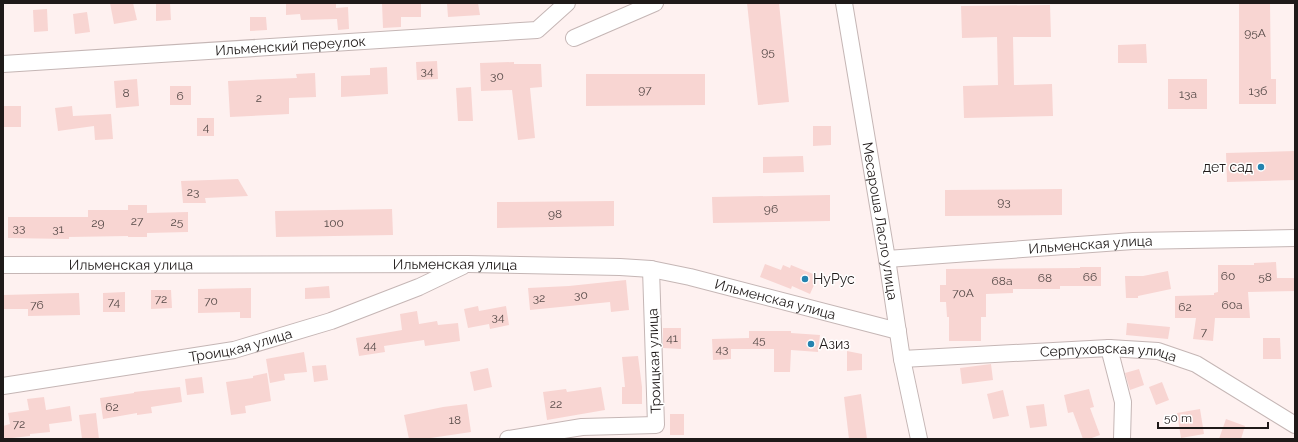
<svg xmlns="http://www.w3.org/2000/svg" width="1298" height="442" font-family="Raleway,sans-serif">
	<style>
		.building { fill: #f8d5d2 }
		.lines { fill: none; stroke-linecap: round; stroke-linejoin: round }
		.minor-casing { stroke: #c5b6b5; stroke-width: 18 }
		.minor { stroke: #fff; stroke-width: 16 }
		.poi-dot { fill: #2383af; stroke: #fff; stroke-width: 1.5 }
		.labels { text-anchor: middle; stroke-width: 3; stroke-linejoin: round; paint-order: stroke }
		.number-label { font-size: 12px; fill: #554947 }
		.street-label { font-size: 14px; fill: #1f1a19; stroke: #fff }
		.poi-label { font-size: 14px; fill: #1f1a19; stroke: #fff; text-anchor: start }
	</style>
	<rect width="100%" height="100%" fill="#fef1f0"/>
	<g class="building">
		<path d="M110 3H133L137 20 114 24Z"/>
		<path d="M156 3H170L171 20 156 21Z"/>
		<path d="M286 3H336V8L348 7 349 29 338 30 337 19 301 20 300 14 286 15Z"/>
		<path d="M382 3H421V17H401V27L383 28Z"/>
		<path d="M447 3H478L480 15 448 17Z"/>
		<path d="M747 3H779L789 102 758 105Z"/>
		<path d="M1239 3H1270L1271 79H1276V104H1239Z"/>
		<path d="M1050 5 1051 37H1013L1014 85 1052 84 1053 116 964 118 963 86 998 85 997 37 962 38 961 6Z"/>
		<path d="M47 9 48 31 34 32 33 10Z"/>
		<path d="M87 12 90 32 75 34 73 14Z"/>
		<path d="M250 17H266L267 30 250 31Z"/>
		<path d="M1146 44 1147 63H1118V45Z"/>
		<path d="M437 61 438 79 417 80 416 62Z"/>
		<path d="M514 62V64H541L542 87 530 88 535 138 518 140 512 90 481 91 480 63Z"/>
		<path d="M387 67 388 94 341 97V76L370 75V68Z"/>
		<path d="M315 73 316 97 289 98V114L230 117 228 81 297 78 296 74Z"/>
		<path d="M586 74H705V105L586 106Z"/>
		<path d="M137 79 139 106 116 108 114 81Z"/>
		<rect x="1168" y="79" width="39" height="30"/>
		<rect x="170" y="86" width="21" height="19"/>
		<path d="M471 87 473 121H458L456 88Z"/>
		<rect x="3" y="106" width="18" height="21"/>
		<path d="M72 106 73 116 111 114 113 139 95 140 94 126 58 131 55 108Z"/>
		<rect x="197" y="118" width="17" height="18"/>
		<path d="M813 126H831V145L813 146Z"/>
		<path d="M1295 151V180L1227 182 1226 153Z"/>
		<path d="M803 156 804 172 763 173V157Z"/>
		<path d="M238 179 248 196 205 198 206 203H183L181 181Z"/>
		<path d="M1062 189V215L945 216V190Z"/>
		<path d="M830 195V221L713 223 712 197Z"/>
		<path d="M614 201V226L497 228V202Z"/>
		<path d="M128 205H147V213L188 212V232L147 233V237H128V236L69 237V239L8 238V217H88V210H128Z"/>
		<path d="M392 209 393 235 276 237 275 211Z"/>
		<path d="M1276 262 1277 278H1295V291L1248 292 1250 318H1215L1213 341 1193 339 1196 318H1175V296L1214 295V293L1218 292V265H1254V263Z"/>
		<path d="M765 264 781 270 783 265 790 268 791 265 818 276 810 294 792 286 791 289 760 277Z"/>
		<path d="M1080 267H1101V286H1060V289H1013V293L986 294V317H981V341H949V317H947L946 302H940V285H946V269L1080 268Z"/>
		<path d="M1168 271 1171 289 1138 296V298H1126L1125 276H1143Z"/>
		<path d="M626 280 629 310 611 312 610 302 530 310 528 288 569 286Z"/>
		<path d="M329 286 330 298 305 299V288Z"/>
		<path d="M251 288V318H240V312L198 313V289Z"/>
		<path d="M151 290H171L172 308 151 309Z"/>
		<path d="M125 292V312H103V293Z"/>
		<path d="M79 293 80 315 28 316V309H3V295Z"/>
		<path d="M478 306 479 311 506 306 509 325 490 329 489 324 468 328 464 309Z"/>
		<path d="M417 311 419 324 437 321 438 325 458 323 460 341 425 346 424 340 384 346 385 352 359 356 356 338 402 330 400 314Z"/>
		<path d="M1127 323 1170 327 1168 339 1126 335Z"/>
		<path d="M663 328H681V349L663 348Z"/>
		<path d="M749 331H791V333L820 335 818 352 791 350 790 372H774V349H731V359L713 360 712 339 749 338Z"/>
		<path d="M1263 338H1280L1281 359H1263Z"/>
		<path d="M847 351 862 354V370L847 371Z"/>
		<path d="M304 352 307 372 284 374 285 380 270 383 266 359Z"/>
		<path d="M638 356 642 387V404H622V387H625L622 357Z"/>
		<path d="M991 364 993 380 962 384 960 368Z"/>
		<path d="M326 365 328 380 314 382 312 366Z"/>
		<path d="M488 368 492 387 474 391 470 372Z"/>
		<path d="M1139 369 1144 385 1130 390 1125 373Z"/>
		<path d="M267 373 271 401 245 406 246 413 231 415 226 382 253 378V376Z"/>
		<path d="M202 377 204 393 187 395 185 379Z"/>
		<path d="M1162 382 1169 400 1156 405 1149 387Z"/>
		<path d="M180 387 182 402 151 407 152 413 137 415V413L103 419 100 398 134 393V392Z"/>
		<path d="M601 387 605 410 547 420 543 392 566 389 567 392Z"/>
		<path d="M1089 389 1094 407 1090 408 1100 435 1089 439H1083L1073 412 1068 413 1064 395Z"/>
		<path d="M1003 390 1009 416 993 419 987 394Z"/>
		<path d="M861 394 867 439H849L844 397Z"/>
		<path d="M44 397 46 410 70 406 72 421 49 424 50 432 30 434V436L3 439V426L10 424 8 413 29 410 27 399Z"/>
		<path d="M467 404 471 432 424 439H409L404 415 443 407Z"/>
		<path d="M1044 404 1047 426 1030 428 1026 406Z"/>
		<path d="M1200 409 1204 434 1181 438 1177 413Z"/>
		<path d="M96 413 99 439H82L79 415Z"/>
		<rect x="670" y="414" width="14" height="21"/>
		<path d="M1226 419 1245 426 1241 439H1219Z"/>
	</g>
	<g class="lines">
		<defs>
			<g id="minor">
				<path id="s1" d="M844 3 887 259 902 359 919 439"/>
				<path d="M574 38 655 3"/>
				<path id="s2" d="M3 64 537 30 567 3"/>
				<path id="s3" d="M887 259 1133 241 1295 238"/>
				<path id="s4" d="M3 265 467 264 620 267 651 269 690 277 898 331"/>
				<path d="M1109 348 1123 402 1122 439"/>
				<path id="s5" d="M902 359 1109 348 1158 351 1196 364 1295 425"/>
				<path id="s6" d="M3 386 234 350 331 321 419 287 463 266"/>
				<path d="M508 439 582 427 656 425 651 269"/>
			</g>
		</defs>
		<use href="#minor" class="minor-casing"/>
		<use href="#minor" class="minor"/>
	</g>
	<g class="poi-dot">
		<circle cx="1261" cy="167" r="4"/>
		<circle cx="805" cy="279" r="4"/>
		<circle cx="811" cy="344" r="4"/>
	</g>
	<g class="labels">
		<g class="number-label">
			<text x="1255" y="37">95А</text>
			<text x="768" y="56">95</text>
			<text x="427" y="75">34</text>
			<text x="497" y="80">30</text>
			<text x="645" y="94">97</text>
			<text x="1258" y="95">13б</text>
			<text x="126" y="97">8</text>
			<text x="1188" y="98">13а</text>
			<text x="180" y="100">6</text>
			<text x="259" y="102">2</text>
			<text x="206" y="131">4</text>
			<text x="193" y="196">23</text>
			<text x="1004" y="206">93</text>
			<text x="771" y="213">96</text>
			<text x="555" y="218">98</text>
			<text x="137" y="225">27</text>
			<text x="177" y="226">25</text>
			<text x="98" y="227">29</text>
			<text x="334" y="227">100</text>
			<text x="19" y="232">33</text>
			<text x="58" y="233">31</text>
			<text x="1228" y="280">60</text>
			<text x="1090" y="281">66</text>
			<text x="1265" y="281">58</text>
			<text x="1045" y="282">68</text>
			<text x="1002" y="285">68а</text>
			<text x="963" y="297">70А</text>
			<text x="581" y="299">30</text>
			<text x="539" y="302">32</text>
			<text x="161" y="303">72</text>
			<text x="211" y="305">70</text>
			<text x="114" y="306">74</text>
			<text x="37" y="309">76</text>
			<text x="1232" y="309">60а</text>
			<text x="1185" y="311">62</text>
			<text x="498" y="321">34</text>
			<text x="1204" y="336">7</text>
			<text x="672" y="342">41</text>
			<text x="759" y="344">45</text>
			<text x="370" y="349">44</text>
			<text x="722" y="353">43</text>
			<text x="556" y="408">22</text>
			<text x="112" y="411">62</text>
			<text x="455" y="424">18</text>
			<text x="19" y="428">72</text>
		</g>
		<g class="street-label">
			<text dy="5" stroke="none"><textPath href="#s2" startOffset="288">Ильменский переулок</textPath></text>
			<text dy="5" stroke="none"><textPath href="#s1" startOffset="221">Месароша Ласло улица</textPath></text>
			<text dy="5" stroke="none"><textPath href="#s3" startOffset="204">Ильменская улица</textPath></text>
			<text dy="5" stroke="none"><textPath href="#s4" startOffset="128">Ильменская улица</textPath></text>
			<text dy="5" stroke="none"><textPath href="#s4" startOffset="452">Ильменская улица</textPath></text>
			<text dy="5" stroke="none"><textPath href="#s4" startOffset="776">Ильменская улица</textPath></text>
			<text dy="5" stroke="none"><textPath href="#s6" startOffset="241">Троицкая улица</textPath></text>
			<text dy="5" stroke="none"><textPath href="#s5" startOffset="207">Серпуховская улица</textPath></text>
			<text transform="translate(654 361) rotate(-92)" y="5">Троицкая улица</text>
		</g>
		<g class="poi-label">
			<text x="1253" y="172" text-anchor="end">дет сад</text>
			<text x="813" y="284">НуРус</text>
			<text x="819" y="349">Азиз</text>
		</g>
	</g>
	<rect width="1298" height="442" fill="none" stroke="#1f1a19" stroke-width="8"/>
	<path d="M1158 422v6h110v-6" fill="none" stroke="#1f1a19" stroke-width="2"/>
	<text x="1164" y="422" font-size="12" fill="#1f1a19" stroke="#ffffff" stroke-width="3" paint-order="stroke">50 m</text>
</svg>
